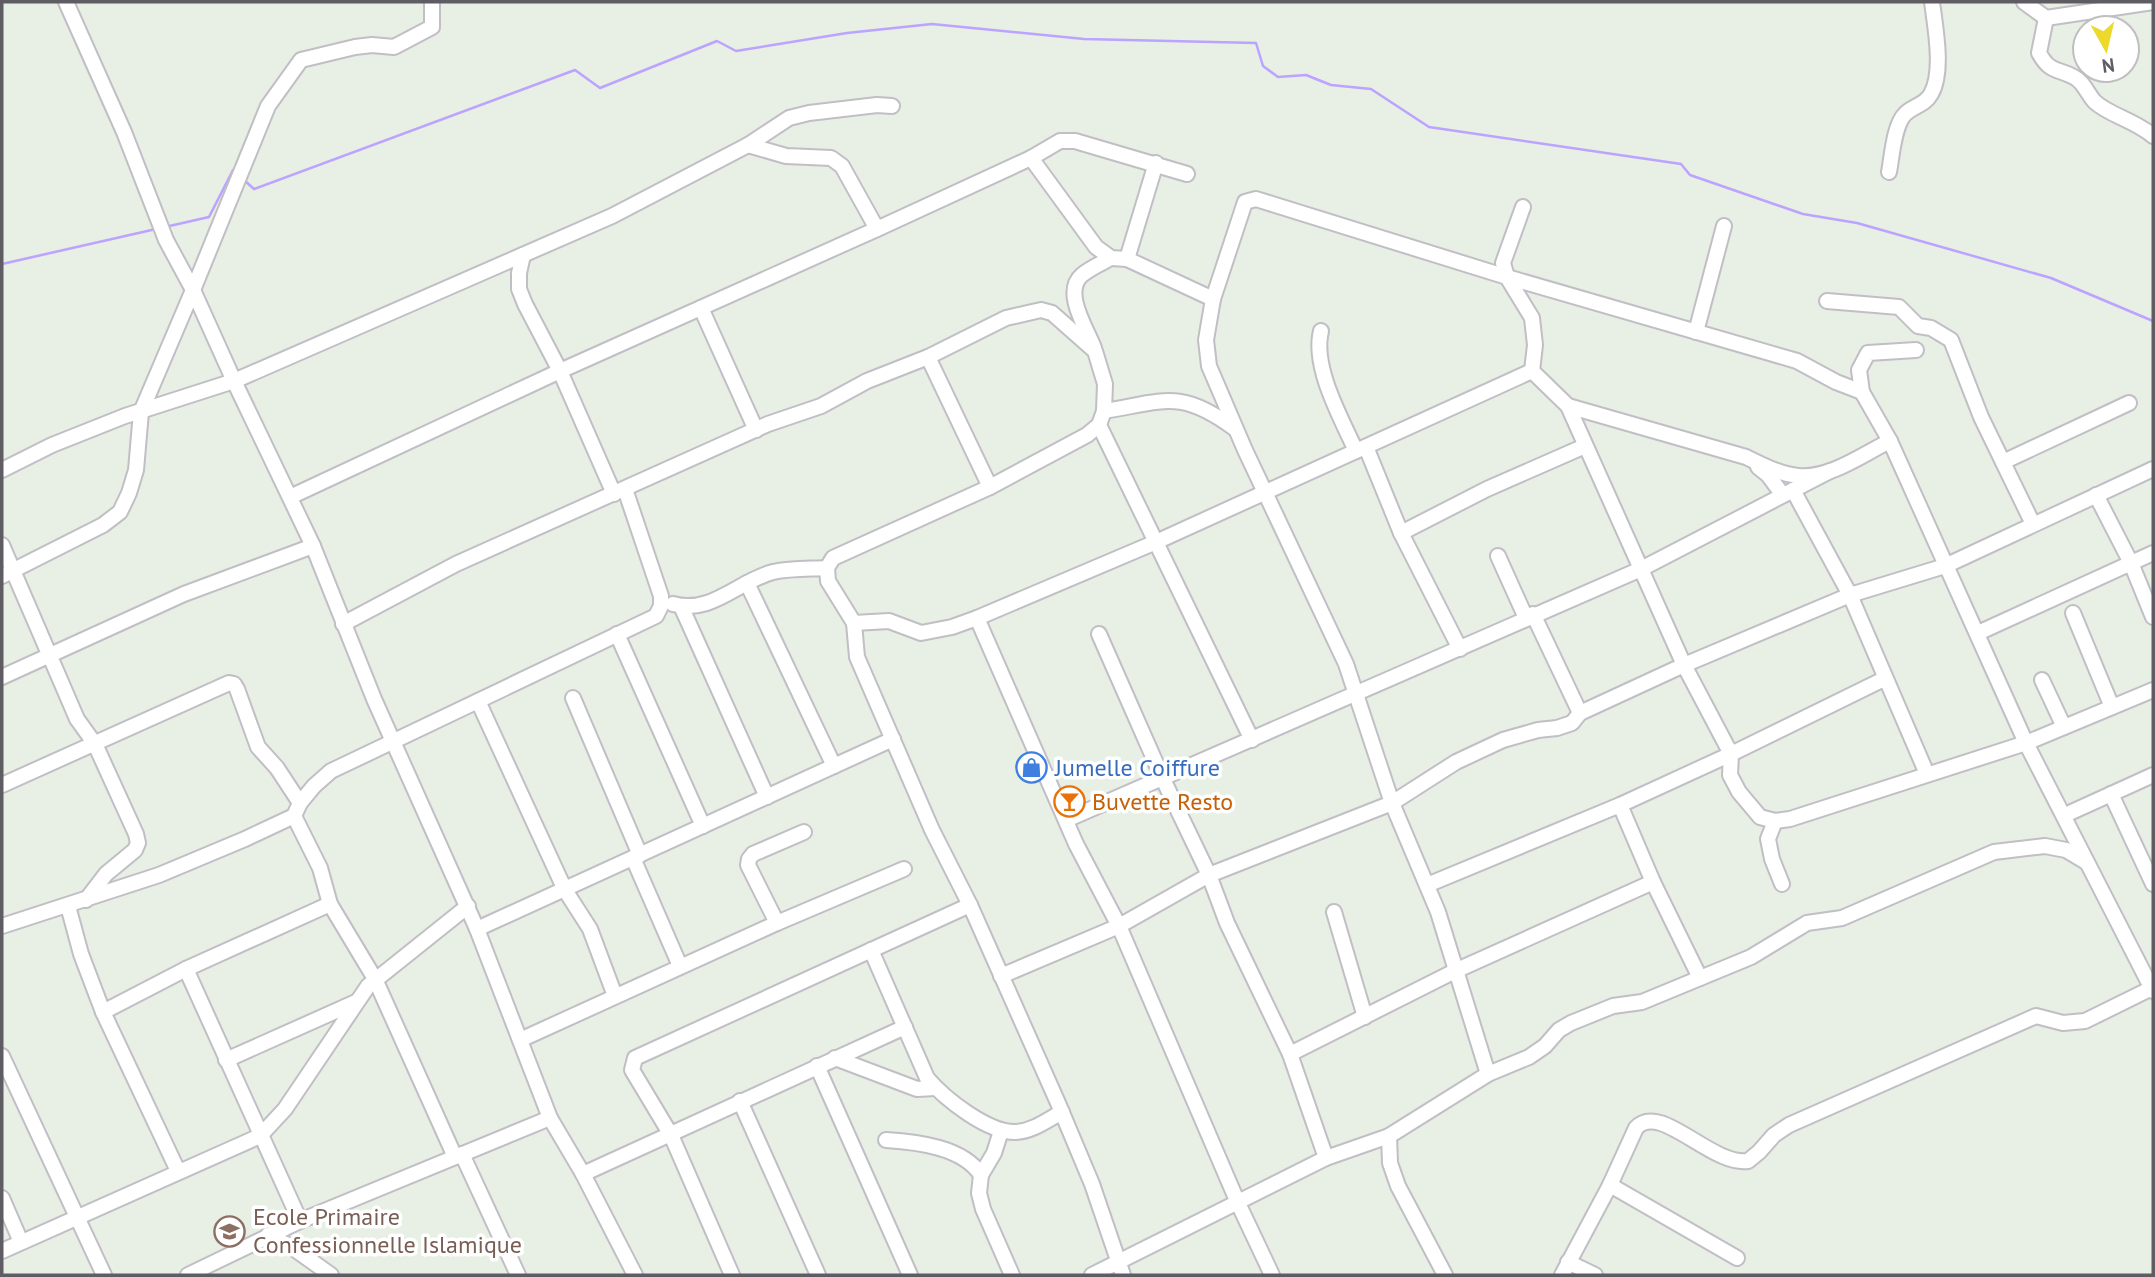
<svg xmlns="http://www.w3.org/2000/svg" width="2155" height="1277" font-family="'PT Sans',sans-serif">
	<style>
		.lines { fill: none; stroke-linecap: round; stroke-linejoin: round }
		.stream { stroke: #bba3ff; stroke-width: 2.5 }
		.minor-casing { stroke: #c1bec5; stroke-width: 18 }
		.minor { stroke: #fff; stroke-width: 14 }
		.labels { text-anchor: middle; stroke-width: 7; stroke-linejoin: round; paint-order: stroke }
		.shop-label { font-size: 24px; fill: #366cbe; stroke: #fff; text-anchor: start }
		.food-label { font-size: 24px; fill: #c56008; stroke: #fff; text-anchor: start }
		.education-label { font-size: 24px; fill: #785e54; stroke: #fff; text-anchor: start }
	</style>
	<rect width="100%" height="100%" fill="#e8efe4"/>
	<g class="lines">
		<g class="stream">
			<path d="M244 180 254 189 575 70 600 88 717 41 736 51 847 33 932 24 1084 39 1256 43 1263 66 1278 77 1306 75 1331 85 1371 89 1429 127 1681 164 1690 175 1803 214 1857 223 2051 278 2153 321"/>
			<path d="M165 227 209 217 233 170 236 173"/>
			<path d="M2 264 156 229"/>
		</g>
		<defs>
			<g id="minor">
				<path d="M66 2 124 132 166 240 193 290 234 381 313 546 374 699 477 929 550 1118 583 1174 635 1275"/>
				<path d="M2024 2 2046 18 2039 53C2050 73 2057 68 2074 77 2084 82 2088 95 2095 102 2109 115 2136 121 2153 136"/>
				<path d="M2046 18 2153 2"/>
				<path d="M748 145 786 156 831 158 842 166 877 229"/>
				<path d="M1031 158 1096 247 1111 258 1127 259 1213 299"/>
				<path d="M1889 172C1892 156 1894 125 1905 114 1913 106 1925 105 1931 94 1944 72 1935 26 1932 2"/>
				<path d="M1523 207 1503 263 1507 277 1532 318 1535 345 1532 371"/>
				<path d="M523 255 519 273V289L525 304 560 371 614 494"/>
				<path d="M1127 259 1156 163"/>
				<path d="M1827 301 1899 307 1918 326 1931 328 1951 340 1981 417 2033 524"/>
				<path d="M701 308 756 430"/>
				<path d="M1321 331C1312 367 1341 418 1356 451"/>
				<path d="M1696 332 1724 226"/>
				<path d="M1094 348C1087 329 1062 292 1082 275 1090 268 1102 263 1111 258"/>
				<path d="M1916 350 1868 353 1859 370 1862 392 1890 441 2026 743 2153 991"/>
				<path d="M928 357 990 487"/>
				<path d="M1532 371 1568 406 1684 665 1731 754 1884 679"/>
				<path d="M1568 406 1746 457C1762 465 1780 474 1798 476 1830 479 1863 454 1890 441"/>
				<path d="M1104 411C1166 401 1180 389 1234 428"/>
				<path d="M1099 425 1252 740"/>
				<path d="M1366 447 1401 533 1460 649"/>
				<path d="M2003 462 2129 403"/>
				<path d="M1758 467 1768 475 1783 495"/>
				<path d="M2 470 52 445 125 416 234 381 612 216 748 145 789 118 809 113 877 105 892 106"/>
				<path d="M1793 490 1850 595 1927 774"/>
				<path d="M2096 495 2131 563 2153 617"/>
				<path d="M290 497 560 371 877 229 1031 158 1060 141H1075L1187 174"/>
				<path d="M1401 533 1487 489 1585 446"/>
				<path d="M2 545 77 719 95 744 136 834 138 843 135 850 106 874 86 900"/>
				<path d="M1498 556 1526 618"/>
				<path d="M2 576 103 525 120 512 129 493 136 470 141 412 193 290 268 106 301 60 355 47 372 45 394 47 432 27V2"/>
				<path d="M747 583 834 766"/>
				<path d="M673 604C711 615 738 581 773 572 791 568 810 569 827 568"/>
				<path d="M681 606 767 797"/>
				<path d="M2073 613 2112 707"/>
				<path d="M1533 614 1580 713"/>
				<path d="M977 618 1076 844 1119 926 1238 1203 1272 1275"/>
				<path d="M854 623 857 657 932 830 970 905 1058 1103 1092 1184 1123 1275"/>
				<path d="M343 624 456 564 768 424 821 406 867 381 928 357 1006 318 1041 310 1052 313 1095 351 1105 384 1104 411 1099 425 1087 435 990 487 833 558 827 568 828 581 854 623 889 621 921 633 952 627 977 618 1156 542 1532 371"/>
				<path d="M1978 633 2153 553"/>
				<path d="M617 634 703 826"/>
				<path d="M1099 634 1162 777 1209 875 1227 923 1290 1054 1326 1158"/>
				<path d="M2 677 184 594 313 546"/>
				<path d="M2042 680 2064 727"/>
				<path d="M573 698 640 855"/>
				<path d="M478 701 565 890 590 929 615 996"/>
				<path d="M2 785 229 683 234 684 237 689 258 747 277 768 300 803"/>
				<path d="M2111 794 2153 884"/>
				<path d="M1620 805 1653 882 1700 978"/>
				<path d="M2065 815 2153 775"/>
				<path d="M294 816 320 868 330 904 375 979 455 1157"/>
				<path d="M1066 820 1641 569 1830 471"/>
				<path d="M1775 821 1768 839 1772 859 1782 884"/>
				<path d="M633 858 680 966"/>
				<path d="M1427 885 1620 805 1731 754 1730 775 1739 792 1760 817 1775 821 1790 819 2026 743 2153 690"/>
				<path d="M68 906 81 954 103 1012 178 1171"/>
				<path d="M1334 912 1365 1017"/>
				<path d="M777 923 748 865 749 859 753 854 804 832"/>
				<path d="M2 926 159 875 245 839 294 816 300 803 314 786 331 771 656 616 661 606V596L625 489"/>
				<path d="M477 929 893 739"/>
				<path d="M871 950 927 1078C945 1099 988 1133 1016 1132 1033 1131 1047 1120 1062 1112"/>
				<path d="M186 969 300 1221"/>
				<path d="M1001 976 1119 926 1209 875 1392 803 1456 762 1503 740 1538 730 1557 728 1572 723 1580 713 1684 665 1850 595 1945 566 2153 469"/>
				<path d="M103 1012 186 969 330 904"/>
				<path d="M520 1040 777 923 904 869"/>
				<path d="M1290 1054 1455 971 1653 882"/>
				<path d="M2 1056 104 1275"/>
				<path d="M835 1058 917 1089 935 1088"/>
				<path d="M226 1060 356 1002"/>
				<path d="M817 1066 910 1275"/>
				<path d="M1488 1074 1529 1057 1545 1046 1559 1030 1571 1023 1613 1006 1642 1002 1751 957 1807 923 1842 918 1994 852 2045 846 2066 850 2086 862"/>
				<path d="M740 1101 818 1275"/>
				<path d="M1001 1131 994 1153 981 1175 979 1193 983 1209 1012 1275"/>
				<path d="M1389 1136 1390 1163 1398 1186 1445 1275"/>
				<path d="M886 1140C917 1142 963 1147 981 1175"/>
				<path d="M462 1154 518 1275"/>
				<path d="M583 1174 905 1027"/>
				<path d="M1610 1185 1737 1258"/>
				<path d="M2 1198 21 1242"/>
				<path d="M268 1235 293 1248 331 1275"/>
				<path d="M2 1251 260 1136 285 1109 368 986 468 906"/>
				<path d="M1568 1262 1595 1275"/>
				<path d="M188 1275 300 1221 550 1118"/>
				<path d="M732 1275 671 1135 632 1070 635 1058 970 905"/>
				<path d="M1092 1275 1326 1158 1389 1136 1488 1074 1438 912 1392 803 1346 664 1245 450 1209 366 1206 340 1213 299 1245 202 1256 199 1507 277 1797 361 1836 382 1862 392"/>
				<path d="M1562 1275 1610 1185 1636 1128C1660 1101 1711 1166 1748 1161L1759 1152 1774 1135 1789 1125 2036 1016 2063 1023 2085 1021 2152 988"/>
			</g>
		</defs>
		<use href="#minor" class="minor-casing"/>
		<use href="#minor" class="minor"/>
	</g>
	<defs>
		<symbol id="shop-ring" viewBox="-11 -11 22 22"><circle r="9.5" fill="#fff" stroke="#3f7fe0" stroke-width="1.5"/><path d="M-5-2.5h2.3a2.7 3.5 0 0 1 5.4 0H5L5.5 6h-11ZM-1.5-2.5h3a1.5 2.3 0 0 0-3 0Z" fill="#3f7fe0"/></symbol>
		<symbol id="bar-ring" viewBox="-11 -11 22 22"><circle r="9.5" fill="#fff" stroke="#e8710a" stroke-width="1.5"/><path d="M-6-5H6L.8 .8V4.5H3.5V6h-7V4.5H-.8V.8Z" fill="#e8710a"/></symbol>
		<symbol id="school-ring" viewBox="-11 -11 22 22"><circle r="9.5" fill="#fff" stroke="#8d6e63" stroke-width="1.5"/><path d="M0-5L7-2L0 1L-7-2ZM-4 1L0 2.5L4 1V4Q0 6-4 4Z" fill="#8d6e63"/></symbol>
	</defs>
	<g fill-rule="evenodd">
		<use href="#shop-ring" x="1014" y="750" width="35" height="35"/>
		<use href="#bar-ring" x="1052" y="784" width="35" height="35"/>
		<use href="#school-ring" x="212" y="1214" width="35" height="35"/>
	</g>
	<g class="labels">
		<g class="shop-label">
			<text x="1055" y="776">Jumelle Coiffure</text>
		</g>
		<g class="food-label">
			<text x="1092" y="810">Buvette Resto</text>
		</g>
		<g class="education-label">
			<text x="253" y="1225">Ecole Primaire<tspan x="253" dy="28">Confessionnelle Islamique</tspan></text>
		</g>
	</g>
	<rect width="2155" height="1277" fill="none" stroke="#5f5c64" stroke-width="7"/>
	<g transform="translate(2106 49) rotate(172)"><circle r="33" fill="#ffffff" stroke="#bfbec1" stroke-width="2"/>
	<path d="M0-5L12 26L0 18L-12 26Z" fill="#ecd92c"/>
	<text y="-10" font-size="19" font-weight="bold" text-anchor="middle" fill="#5f5c64">N</text>
	</g>
</svg>
